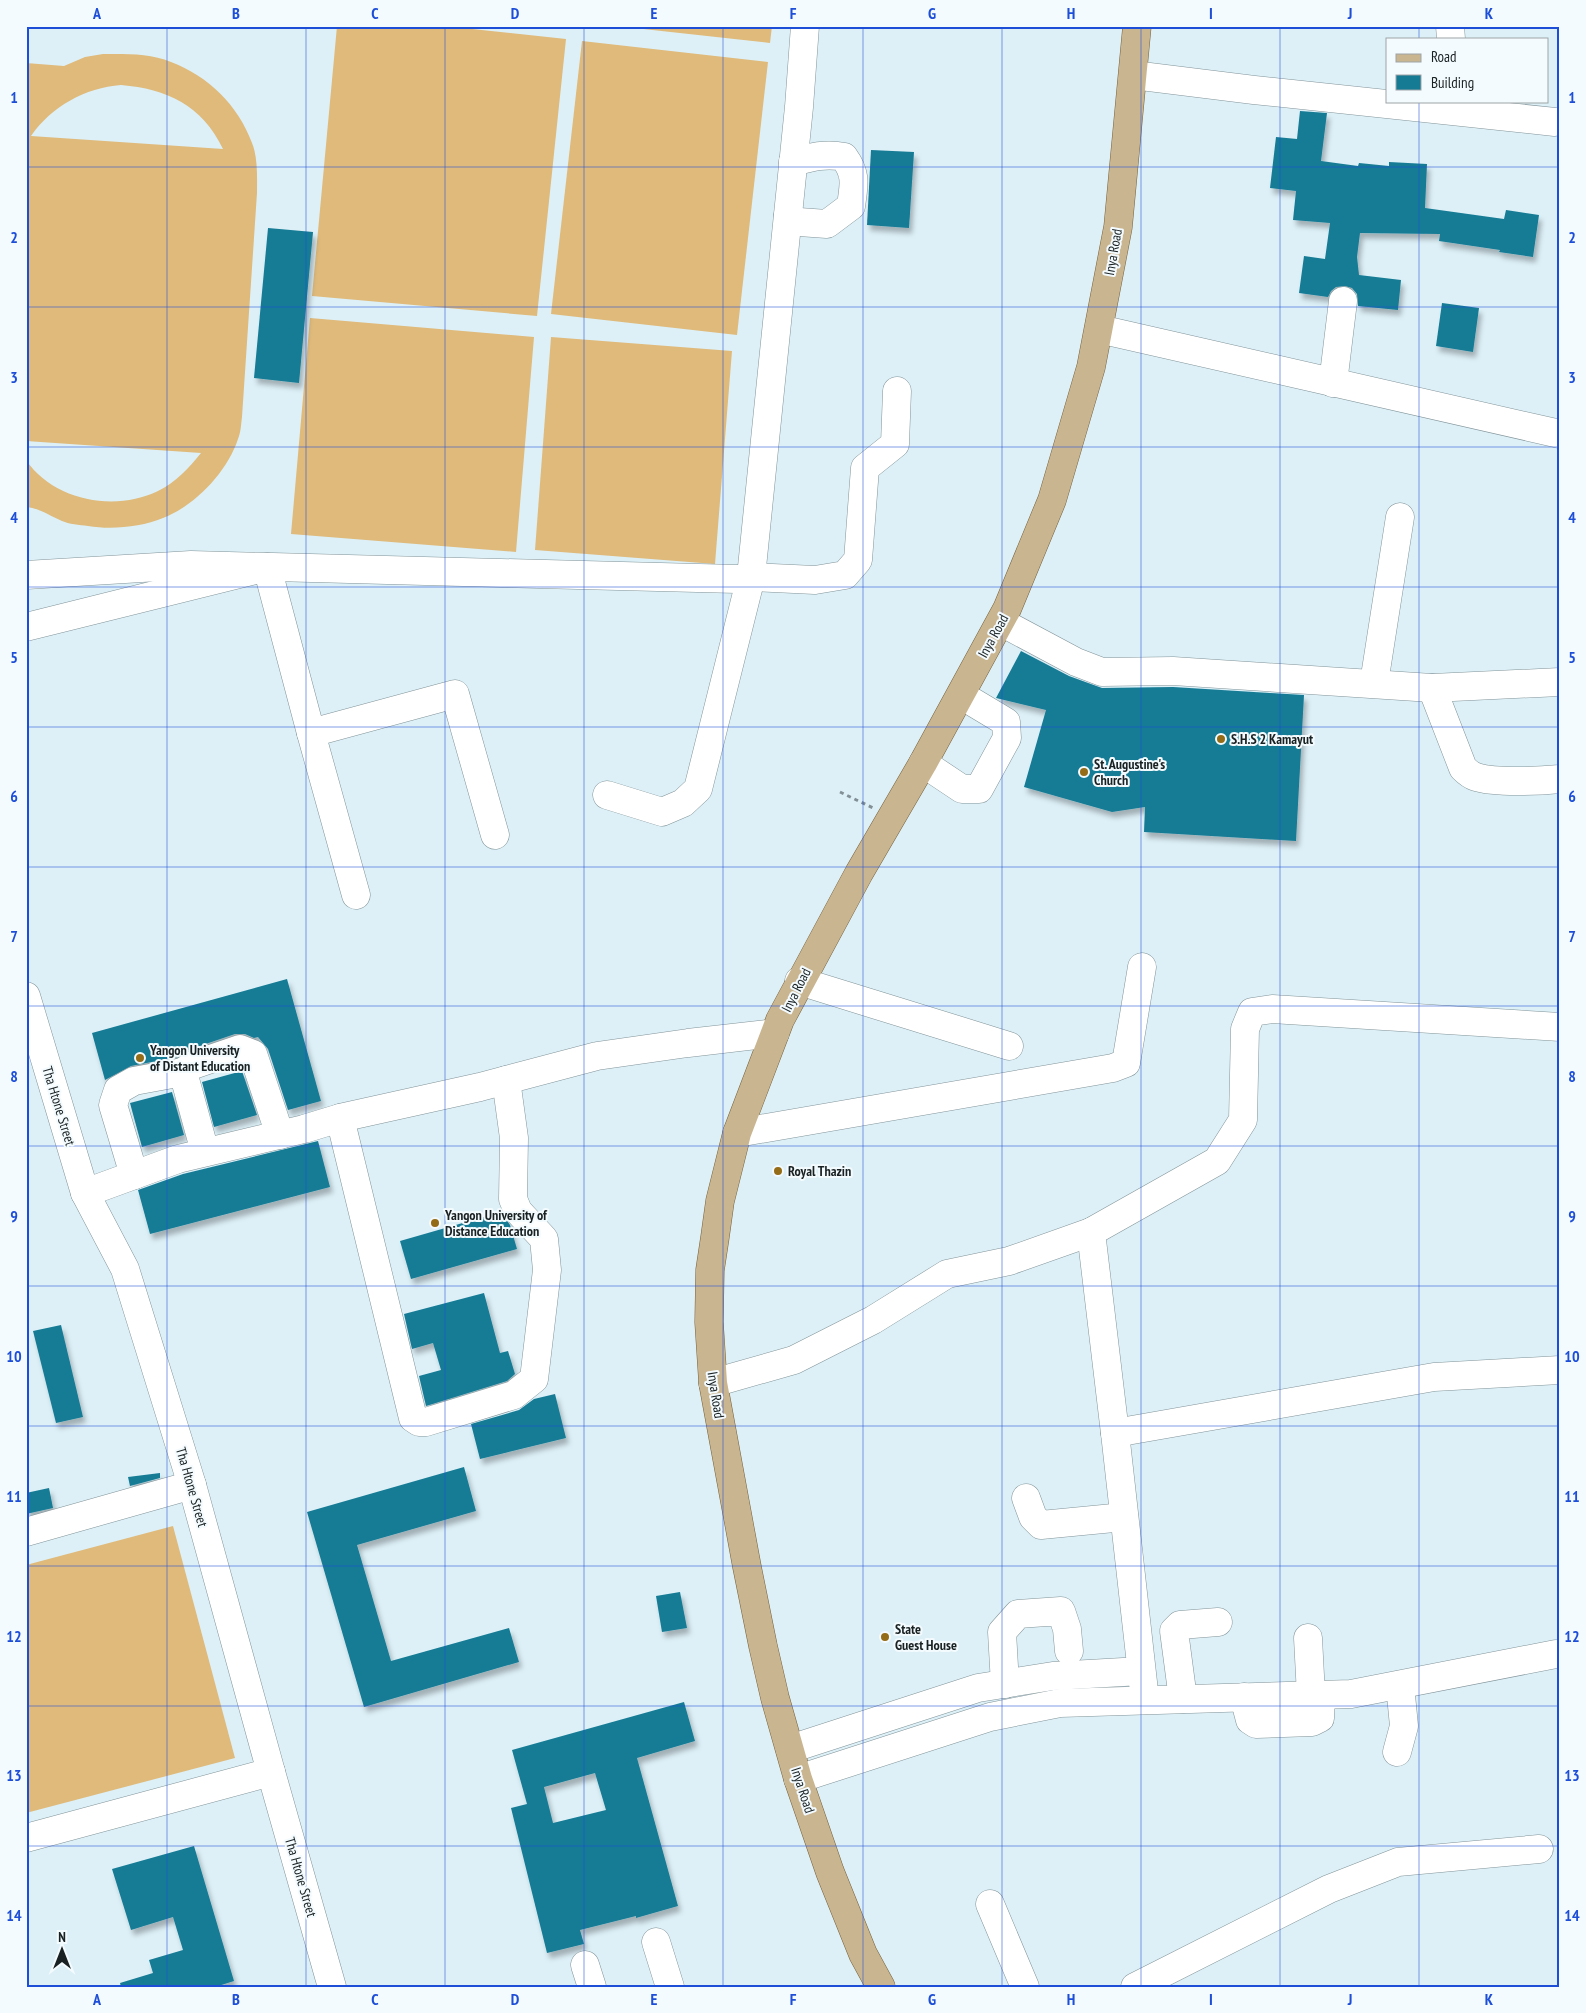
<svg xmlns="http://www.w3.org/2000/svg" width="1586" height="2013" font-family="'PT Sans Narrow',sans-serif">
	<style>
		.pitch { fill: #dfba7b; fill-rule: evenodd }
		.building { fill: #157b95; fill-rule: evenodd; filter: url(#shadow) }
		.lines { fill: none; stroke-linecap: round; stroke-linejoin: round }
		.minor-casing { stroke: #829499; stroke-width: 29 }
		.major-casing { stroke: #76613a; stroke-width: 29 }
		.path { stroke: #829095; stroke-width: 3; stroke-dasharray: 4 4; stroke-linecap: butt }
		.minor { stroke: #fff; stroke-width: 28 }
		.major { stroke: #cab591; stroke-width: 28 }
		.grid { fill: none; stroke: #1d4ed8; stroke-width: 1; stroke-opacity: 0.55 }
		.poi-dot { fill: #946b16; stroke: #f4fbfe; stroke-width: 2 }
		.labels { text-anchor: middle; stroke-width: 4; stroke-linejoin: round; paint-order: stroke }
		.street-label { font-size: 14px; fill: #1a2123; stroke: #f4fbfe }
		.poi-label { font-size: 14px; font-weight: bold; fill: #1a2123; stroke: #f4fbfe; text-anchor: start }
		.neatline { fill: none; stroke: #1d4ed8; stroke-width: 2 }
		.grid-label { font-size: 16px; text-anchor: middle; font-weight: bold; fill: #1d4ed8 }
	</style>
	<defs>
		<filter id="shadow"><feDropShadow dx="3" dy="5.5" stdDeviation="2.5" flood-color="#0004"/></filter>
	</defs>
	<rect width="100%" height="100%" fill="#ddf0f7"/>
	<g class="pitch">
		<path d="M337 26H444L566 39 537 316 312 296Z"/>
		<path d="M616 26H772L770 43Z"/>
		<path d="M582 41 768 62 737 335 551 314Z"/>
		<path d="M103 54C125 54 150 53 171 62 208 76 238 105 252 143 258 158 257 176 257 193L242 417C241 424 241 432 238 439 227 472 196 505 163 518 141 527 112 530 88 526 79 525 69 524 62 521 50 516 39 508 26 507V460C54 501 115 512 158 491 176 482 189 468 201 453L26 441V63L64 66 85 57ZM121 85C167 89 202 105 223 149L31 136C52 106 85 88 121 85Z"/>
		<path d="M310 318 534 337 516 552 291 534Z"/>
		<path d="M551 337 732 351 715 564 535 550Z"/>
		<path d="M173 1526 235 1758 26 1813V1565Z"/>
	</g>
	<g class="building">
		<path d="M1300 111 1327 113 1321 161 1358 166 1359 163 1389 166V162L1427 164 1425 208 1504 219 1506 210 1539 215 1533 257 1499 252 1500 250 1439 241 1440 234 1360 233 1357 257 1359 275 1401 280 1398 310 1358 306 1357 294 1352 288 1345 286 1336 287 1331 291 1328 297 1299 293 1304 256 1325 259 1330 223 1293 220 1296 191 1270 188 1276 137 1297 139Z"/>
		<path d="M871 150 914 152 909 228 867 225Z"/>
		<path d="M268 228 313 232 299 383 254 378Z"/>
		<path d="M1442 303 1479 308 1473 352 1436 346Z"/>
		<path d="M1021 651 1069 676 1102 688 1173 687 1304 695 1296 841 1144 832 1145 807 1112 812 1024 787 1046 710 996 698Z"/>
		<path d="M287 979 321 1101 288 1110 268 1049 258 1037 254 1038 245 1034H235L188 1050 177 1057 131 1066 105 1080 92 1033Z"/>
		<path d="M242 1071 257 1115 214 1127 202 1082Z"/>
		<path d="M172 1092 184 1135 142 1147 130 1103Z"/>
		<path d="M318 1141 330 1187 150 1234 138 1190 183 1174Z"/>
		<path d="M501 1212 510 1225 517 1249 411 1279 400 1241Z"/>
		<path d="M484 1293 500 1353 508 1351 515 1374 507 1381 426 1406 419 1376 441 1370 433 1343 412 1349 404 1314Z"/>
		<path d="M61 1325 83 1417 56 1423 33 1331Z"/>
		<path d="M555 1394 566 1438 480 1459 471 1424 519 1410 534 1399Z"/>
		<path d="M464 1467 476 1511 357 1545 391 1661 509 1628 519 1662 364 1707 307 1512Z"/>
		<path d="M160 1473V1478L130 1486 128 1477Z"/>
		<path d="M49 1488 53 1508 26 1514V1493Z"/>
		<path d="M680 1592 687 1628 662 1632 656 1596Z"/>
		<path d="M684 1702 695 1741 637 1758 678 1906 636 1918V1916L580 1930 584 1944 547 1953 511 1808 527 1804 512 1750ZM595 1773 606 1810 553 1823 544 1787Z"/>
		<path d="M194 1846 234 1981 215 1987H121L120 1983 153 1973 149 1960 183 1950 173 1917 131 1930 112 1869Z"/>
	</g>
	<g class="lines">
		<defs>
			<g id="minor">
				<path d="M1450 26 1451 39"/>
				<path d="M1133 75 1254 90 1555 122"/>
				<path d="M788 216 799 222 827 224 851 206C854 184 857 175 844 157 826 153 811 157 793 162"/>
				<path d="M1099 329 1560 434"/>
				<path d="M1333 383 1343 301"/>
				<path d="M26 575 191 565 737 579 751 577 815 580 845 575 858 560 865 468 895 444 897 391"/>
				<path d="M1001 622 1076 662 1102 672 1173 671 1432 688 1560 682"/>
				<path d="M26 627 267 567 311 733 455 694 495 835"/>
				<path d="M1374 683 1400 517"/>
				<path d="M1432 688 1463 768C1467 772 1470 775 1476 777 1495 783 1539 781 1560 779"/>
				<path d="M311 733 356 895"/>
				<path d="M923 763 962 789H979L1007 738 1006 722 961 695"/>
				<path d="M607 795 662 812 683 803 698 789 751 577 799 107 805 26"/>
				<path d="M799 981 1009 1046"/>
				<path d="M26 996 85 1193 125 1269 192 1485 271 1772 332 1987"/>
				<path d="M340 1118 413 1418 419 1422H426L514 1395 534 1379 547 1270 544 1239 518 1211 513 1199 514 1138 506 1080"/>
				<path d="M737 1133 1113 1068 1126 1063 1142 967"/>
				<path d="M205 1152 183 1072 193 1065 240 1049 253 1054 280 1135"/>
				<path d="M134 1175 113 1105 118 1090 134 1081 183 1072"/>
				<path d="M85 1193 178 1159 304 1129 340 1118 480 1087 597 1056 688 1043 775 1033"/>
				<path d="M1091 1232 1115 1433 1145 1700"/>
				<path d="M713 1383 794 1360 873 1320 947 1274 1009 1261 1091 1232 1217 1161 1243 1120 1245 1029 1252 1012 1272 1009 1560 1027"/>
				<path d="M1115 1433 1434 1377 1560 1370"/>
				<path d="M1026 1498 1033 1517 1041 1525 1124 1517"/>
				<path d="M26 1532 192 1485"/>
				<path d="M1308 1638 1311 1695"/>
				<path d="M1005 1684 1002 1632 1018 1614 1061 1611 1067 1629 1069 1651"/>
				<path d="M1244 1697 1250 1720 1256 1724 1312 1722 1320 1718 1321 1695"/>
				<path d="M1183 1699 1174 1631 1180 1625 1218 1622"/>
				<path d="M790 1749 978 1688 1053 1676 1141 1671"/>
				<path d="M1397 1752 1404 1726 1400 1685"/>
				<path d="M798 1779 990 1717 1060 1703 1351 1694 1556 1654"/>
				<path d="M26 1838 271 1772"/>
				<path d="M990 1904 1025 1987"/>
				<path d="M656 1942 670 1987"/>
				<path d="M585 1965 592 1987"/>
				<path d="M1135 1987 1329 1889 1398 1862 1539 1849"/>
			</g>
			<path id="major" d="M881 1987 863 1954 830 1872 798 1779 775 1698 763 1646 747 1567 713 1383 709 1322 710 1270 715 1237 720 1201 737 1133 780 1020 859 873 923 763 1007 609 1052 500 1091 367 1118 227 1137 26"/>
		</defs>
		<use href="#minor" class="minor-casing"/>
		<use href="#major" class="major-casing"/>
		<path class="path" d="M840 792 873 808"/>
		<use href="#minor" class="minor"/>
		<use href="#major" class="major"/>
	</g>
	<path class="grid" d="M167 26V1987M306 26V1987M445 26V1987M584 26V1987M723 26V1987M863 26V1987M1002 26V1987M1141 26V1987M1280 26V1987M1419 26V39M1419 101V1987M26 167H1560M26 307H1560M26 447H1560M26 587H1560M26 727H1560M26 867H1560M26 1006H1560M26 1146H1560M26 1286H1560M26 1426H1560M26 1566H1560M26 1706H1560M26 1846H1560"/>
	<g class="poi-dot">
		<circle cx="1221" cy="739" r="5"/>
		<circle cx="1084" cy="772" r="5"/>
		<circle cx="140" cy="1058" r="5"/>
		<circle cx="778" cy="1171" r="5"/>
		<circle cx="435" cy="1223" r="5"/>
		<circle cx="885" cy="1637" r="5"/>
	</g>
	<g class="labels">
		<g class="street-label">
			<text transform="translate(1113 252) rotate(-80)" y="5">Inya Road</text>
			<text transform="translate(993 636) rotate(-61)" y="5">Inya Road</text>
			<text transform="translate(796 990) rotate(-63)" y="5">Inya Road</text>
			<text transform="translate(59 1106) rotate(73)" y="5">Tha Htone Street</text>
			<text transform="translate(716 1395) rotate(81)" y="5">Inya Road</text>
			<text transform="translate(192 1487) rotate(74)" y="5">Tha Htone Street</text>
			<text transform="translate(803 1790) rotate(72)" y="5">Inya Road</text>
			<text transform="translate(301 1877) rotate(74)" y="5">Tha Htone Street</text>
		</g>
		<g class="poi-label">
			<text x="1231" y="744">S.H.S 2 Kamayut</text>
			<text x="1094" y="769">St. Augustine's<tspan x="1094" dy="16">Church</tspan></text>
			<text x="150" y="1055">Yangon University<tspan x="150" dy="16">of Distant Education</tspan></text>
			<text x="788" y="1176">Royal Thazin</text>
			<text x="445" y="1220">Yangon University of<tspan x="445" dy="16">Distance Education</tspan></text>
			<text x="895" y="1634">State<tspan x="895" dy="16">Guest House</tspan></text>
		</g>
	</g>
	<rect width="1586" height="2013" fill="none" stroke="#f4fbfe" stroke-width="55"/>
	<rect x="1386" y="38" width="162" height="65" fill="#f4fbfe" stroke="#9da4a6"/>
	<rect x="1396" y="54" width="25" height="8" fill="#cab591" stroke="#9da4a6"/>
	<text x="1431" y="62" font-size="15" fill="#1a2123">Road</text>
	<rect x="1396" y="75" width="25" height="15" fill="#157b95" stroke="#9da4a6"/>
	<text x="1431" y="88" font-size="15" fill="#1a2123">Building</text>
	<g transform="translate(62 1950)" stroke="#f4fbfe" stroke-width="4" paint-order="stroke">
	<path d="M0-4L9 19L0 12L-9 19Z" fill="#1a2123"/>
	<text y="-8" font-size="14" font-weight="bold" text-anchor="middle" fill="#1a2123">N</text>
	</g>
	<rect x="28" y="28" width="1530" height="1958" class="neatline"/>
	<g class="grid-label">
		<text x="97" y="19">A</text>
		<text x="236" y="19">B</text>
		<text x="375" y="19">C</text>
		<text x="515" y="19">D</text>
		<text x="654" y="19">E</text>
		<text x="793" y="19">F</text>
		<text x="932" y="19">G</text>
		<text x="1071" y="19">H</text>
		<text x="1211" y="19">I</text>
		<text x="1350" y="19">J</text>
		<text x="1489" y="19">K</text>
		<text x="14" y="103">1</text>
		<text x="1572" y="103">1</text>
		<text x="14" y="243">2</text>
		<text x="1572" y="243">2</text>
		<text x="14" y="383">3</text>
		<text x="1572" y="383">3</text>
		<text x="14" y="523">4</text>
		<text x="1572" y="523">4</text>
		<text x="14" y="663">5</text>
		<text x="1572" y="663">5</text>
		<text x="14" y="802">6</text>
		<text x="1572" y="802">6</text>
		<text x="14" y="942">7</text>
		<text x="1572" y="942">7</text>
		<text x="14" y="1082">8</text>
		<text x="1572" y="1082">8</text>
		<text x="14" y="1222">9</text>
		<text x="1572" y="1222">9</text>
		<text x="14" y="1362">10</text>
		<text x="1572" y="1362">10</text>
		<text x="14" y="1502">11</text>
		<text x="1572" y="1502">11</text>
		<text x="14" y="1642">12</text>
		<text x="1572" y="1642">12</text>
		<text x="14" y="1781">13</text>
		<text x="1572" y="1781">13</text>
		<text x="14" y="1921">14</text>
		<text x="1572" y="1921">14</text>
		<text x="97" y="2005">A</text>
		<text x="236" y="2005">B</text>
		<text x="375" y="2005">C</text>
		<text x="515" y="2005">D</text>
		<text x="654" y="2005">E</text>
		<text x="793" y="2005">F</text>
		<text x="932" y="2005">G</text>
		<text x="1071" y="2005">H</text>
		<text x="1211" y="2005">I</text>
		<text x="1350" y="2005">J</text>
		<text x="1489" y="2005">K</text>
	</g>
</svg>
